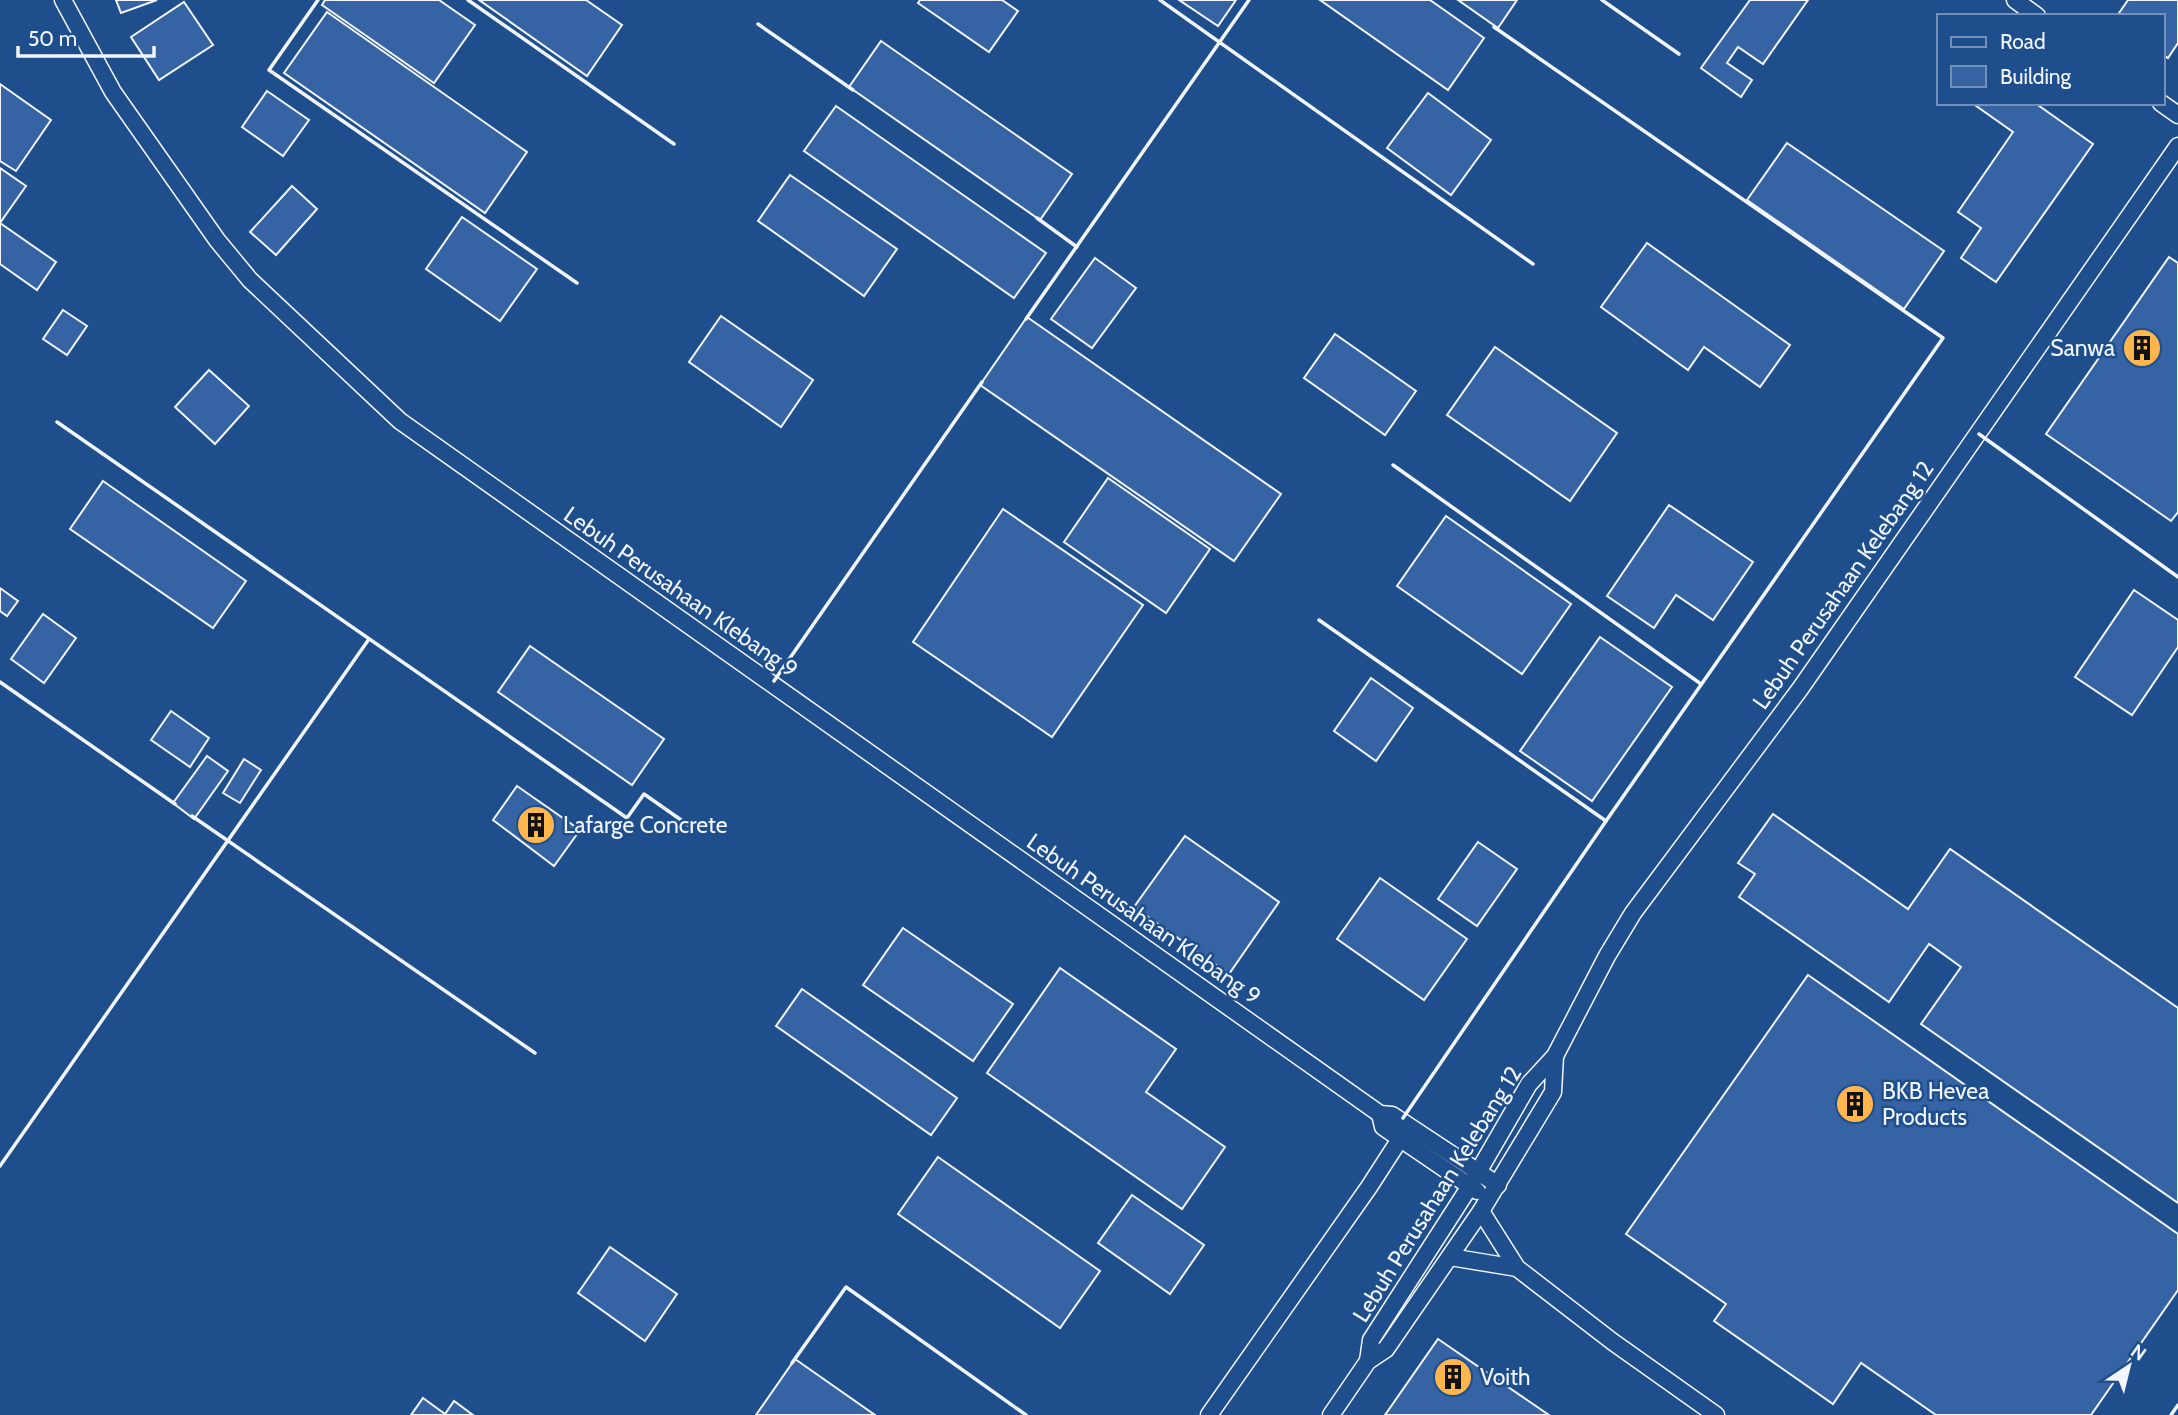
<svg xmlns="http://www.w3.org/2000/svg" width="2178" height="1415" font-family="Cabin,sans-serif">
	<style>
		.building { fill: #3563a3; stroke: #f2f6ff; stroke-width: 2 }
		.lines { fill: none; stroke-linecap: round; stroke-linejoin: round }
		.minor-casing { stroke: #f2f6ff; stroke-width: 19 }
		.minor { stroke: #1f4e8c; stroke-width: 16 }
		.wall { stroke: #f2f6ff; stroke-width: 3.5 }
		.labels { text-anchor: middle; stroke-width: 5; stroke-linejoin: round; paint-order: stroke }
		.poi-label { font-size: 23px; fill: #f2f6ff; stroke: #1f4e8c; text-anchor: start }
		.street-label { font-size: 23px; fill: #f2f6ff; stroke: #1f4e8c }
	</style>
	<rect width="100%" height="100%" fill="#1f4e8c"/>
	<g class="building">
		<path d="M116 0H157L121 13Z"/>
		<path d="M325 0H439L475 25 434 83 322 5Z"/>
		<path d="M479 0H586L622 25 587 76Z"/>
		<path d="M920 0H1002L1018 11 989 52 918 3Z"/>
		<path d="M1179 0H1236L1218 26Z"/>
		<path d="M1320 0H1430L1484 38 1448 90Z"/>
		<path d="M1458 0H1517L1498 28Z"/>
		<path d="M1750 0H1808L1763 64 1738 47 1727 63 1752 80 1741 97 1701 68Z"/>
		<path d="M2128 0H2178V43L2168 58 2162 54V16H2117Z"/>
		<path d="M184 2 213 45 159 80 131 37Z"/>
		<path d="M327 12 527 152 485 213 284 73Z"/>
		<path d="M881 41 1072 174 1040 220 849 87Z"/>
		<path d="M0 84 51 120 16 171 0 161Z"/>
		<path d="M267 91 309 120 283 156 242 127Z"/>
		<path d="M1428 93 1491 140 1451 195 1387 148Z"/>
		<path d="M1972 103H2035L2093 144 1996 282 1961 258 1981 228 1958 212 2013 132Z"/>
		<path d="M836 106 1046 253 1014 298 804 151Z"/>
		<path d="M1787 143 1944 251 1904 309 1747 200Z"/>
		<path d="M0 168 26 186 0 223 56 262 37 290 0 264Z"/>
		<path d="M790 175 897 249 864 296 758 221Z"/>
		<path d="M292 186 317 209 276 255 250 232Z"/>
		<path d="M462 217 537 269 500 321 426 269Z"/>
		<path d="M1647 243 1790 345 1760 387 1704 347 1688 370 1601 307Z"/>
		<path d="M2169 257 2178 263V512L2171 521 2046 434Z"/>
		<path d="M1095 258 1136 288 1092 348 1051 319Z"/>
		<path d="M63 310 87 326 67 355 43 339Z"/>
		<path d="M721 316 813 380 781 427 689 362Z"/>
		<path d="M1027 317 1281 494 1234 561 980 385Z"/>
		<path d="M1335 334 1416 391 1385 435 1304 378Z"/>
		<path d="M1495 347 1617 433 1570 501 1447 415Z"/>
		<path d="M209 370 249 406 215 444 175 407Z"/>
		<path d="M1108 478 1210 549 1166 613 1064 542Z"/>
		<path d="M103 481 246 581 213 628 70 529Z"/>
		<path d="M1669 505 1753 562 1713 620 1676 595 1654 628 1607 596Z"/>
		<path d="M1003 509 1143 605 1052 737 913 642Z"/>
		<path d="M1446 516 1571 604 1522 674 1397 586Z"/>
		<path d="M0 588 18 601 7 616 0 611Z"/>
		<path d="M2134 590 2178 620V647L2132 715 2075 677Z"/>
		<path d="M43 614 76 638 44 683 11 659Z"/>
		<path d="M1600 637 1672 687 1592 801 1520 751Z"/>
		<path d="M530 646 664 739 632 785 498 692Z"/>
		<path d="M1371 678 1413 708 1376 761 1334 731Z"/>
		<path d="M171 711 209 738 190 767 151 740Z"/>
		<path d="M207 756 228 771 194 819 173 803Z"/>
		<path d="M244 759 261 770 240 803 223 793Z"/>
		<path d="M517 786 580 830 554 866 493 820Z"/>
		<path d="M1773 814 1908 909 1950 849 2178 1008V1203L1921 1024 1961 967 1929 944 1889 1002 1739 897 1755 874 1738 863Z"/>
		<path d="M1185 836 1279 902 1229 974 1134 907Z"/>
		<path d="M1478 842 1517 869 1477 926 1438 899Z"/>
		<path d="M1380 878 1467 939 1424 1000 1337 939Z"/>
		<path d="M903 928 1013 1004 973 1061 863 985Z"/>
		<path d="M1060 968 1176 1049 1146 1092 1225 1147 1182 1209 987 1073Z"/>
		<path d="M1808 975 2178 1234V1290L2091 1415H1936L1861 1363 1833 1404 1714 1321 1726 1304 1626 1234Z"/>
		<path d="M802 989 957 1098 931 1135 776 1026Z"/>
		<path d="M938 1157 1100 1271 1060 1328 898 1214Z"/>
		<path d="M1132 1195 1204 1245 1170 1294 1098 1243Z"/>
		<path d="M610 1247 677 1294 645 1341 578 1293Z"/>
		<path d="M1438 1339 1549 1415H1385Z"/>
		<path d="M795 1359 875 1415H756Z"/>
		<path d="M423 1398 445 1414 454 1401 473 1415H411Z"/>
	</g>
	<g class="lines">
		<defs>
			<g id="minor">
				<path d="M63 0 113 92 217 240 250 280 400 421 1380 1114 1392 1115 1498 1185"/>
				<path d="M2015 0 2037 16"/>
				<path d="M2161 103 2178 115"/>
				<path d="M1380 1114 1383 1127 1477 1191"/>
				<path d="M1481 1211 1517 1268 1613 1342 1716 1415"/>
				<path d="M1450 1257 1517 1268"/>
				<path d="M1368 1361 1371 1340 1470 1186 1529 1084 1555 1056 1607 956 1633 913 1800 689 2178 146"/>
				<path d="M1209 1415 1369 1187 1400 1139"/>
				<path d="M1331 1415 1368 1361 1386 1349 1481 1211 1553 1092 1555 1056"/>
			</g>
		</defs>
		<use href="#minor" class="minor-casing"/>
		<use href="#minor" class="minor"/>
		<g class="wall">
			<path d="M318 0 269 70 577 283"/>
			<path d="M468 0 674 144"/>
			<path d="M1160 0 1533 264"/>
			<path d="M1602 0 1679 54"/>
			<path d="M758 24 853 90"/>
			<path d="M1037 218 1077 247"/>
			<path d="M1026 319 1249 0"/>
			<path d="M57 422 627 818 644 794 694 829"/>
			<path d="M1979 434 2178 577"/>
			<path d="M1393 465 1701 684"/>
			<path d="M1319 620 1606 821"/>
			<path d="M774 681 982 382"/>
			<path d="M0 682 175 804"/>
			<path d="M192 816 535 1053"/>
			<path d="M1403 1118 1606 821 1943 338 1494 27"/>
			<path d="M0 1166 369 639"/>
			<path d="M792 1363 846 1287 1026 1415"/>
			<path d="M2171 1415 2178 1405"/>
		</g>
	</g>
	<defs>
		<symbol id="building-disc" viewBox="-11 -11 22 22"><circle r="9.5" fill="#ffb74d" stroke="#1f4e8c"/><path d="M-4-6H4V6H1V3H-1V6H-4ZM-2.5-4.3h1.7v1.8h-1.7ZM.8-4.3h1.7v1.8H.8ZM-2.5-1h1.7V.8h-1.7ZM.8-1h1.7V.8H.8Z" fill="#111"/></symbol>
	</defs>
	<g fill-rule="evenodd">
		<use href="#building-disc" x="2120" y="326" width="44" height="44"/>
		<use href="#building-disc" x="514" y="803" width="44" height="44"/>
		<use href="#building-disc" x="1833" y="1082" width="44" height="44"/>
		<use href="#building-disc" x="1431" y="1355" width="44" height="44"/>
	</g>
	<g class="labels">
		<g class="poi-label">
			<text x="2115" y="356" text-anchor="end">Sanwa</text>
			<text x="563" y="833">Lafarge Concrete</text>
			<text x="1882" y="1099">BKB Hevea<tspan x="1882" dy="26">Products</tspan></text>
			<text x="1480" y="1385">Voith</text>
		</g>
		<g class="street-label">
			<text transform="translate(1843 585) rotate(-55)" y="8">Lebuh Perusahaan Kelebang 12</text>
			<text transform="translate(681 592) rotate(35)" y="8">Lebuh Perusahaan Klebang 9</text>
			<text transform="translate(1144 919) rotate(35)" y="8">Lebuh Perusahaan Klebang 9</text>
			<text transform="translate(1437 1194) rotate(-58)" y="8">Lebuh Perusahaan Kelebang 12</text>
		</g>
	</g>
	<rect x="1937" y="14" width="228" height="91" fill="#1f4e8c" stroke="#7391ba" stroke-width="2"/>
	<rect x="1951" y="37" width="35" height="10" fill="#1f4e8c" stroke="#7391ba" stroke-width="2"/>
	<text x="2000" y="49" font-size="21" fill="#f2f6ff">Road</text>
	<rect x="1951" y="66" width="35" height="21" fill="#3563a3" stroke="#7391ba" stroke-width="2"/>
	<text x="2000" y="84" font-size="21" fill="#f2f6ff">Building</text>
	<g transform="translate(2129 1366) rotate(35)" stroke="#1f4e8c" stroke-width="5" paint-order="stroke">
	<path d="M0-5L12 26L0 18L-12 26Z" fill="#f2f6ff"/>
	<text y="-10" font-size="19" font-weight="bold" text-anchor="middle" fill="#f2f6ff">N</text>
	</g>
	<path d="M18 46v10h136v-10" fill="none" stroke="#f2f6ff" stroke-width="3.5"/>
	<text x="28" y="46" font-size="21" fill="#f2f6ff" stroke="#1f4e8c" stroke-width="5" paint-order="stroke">50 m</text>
</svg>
